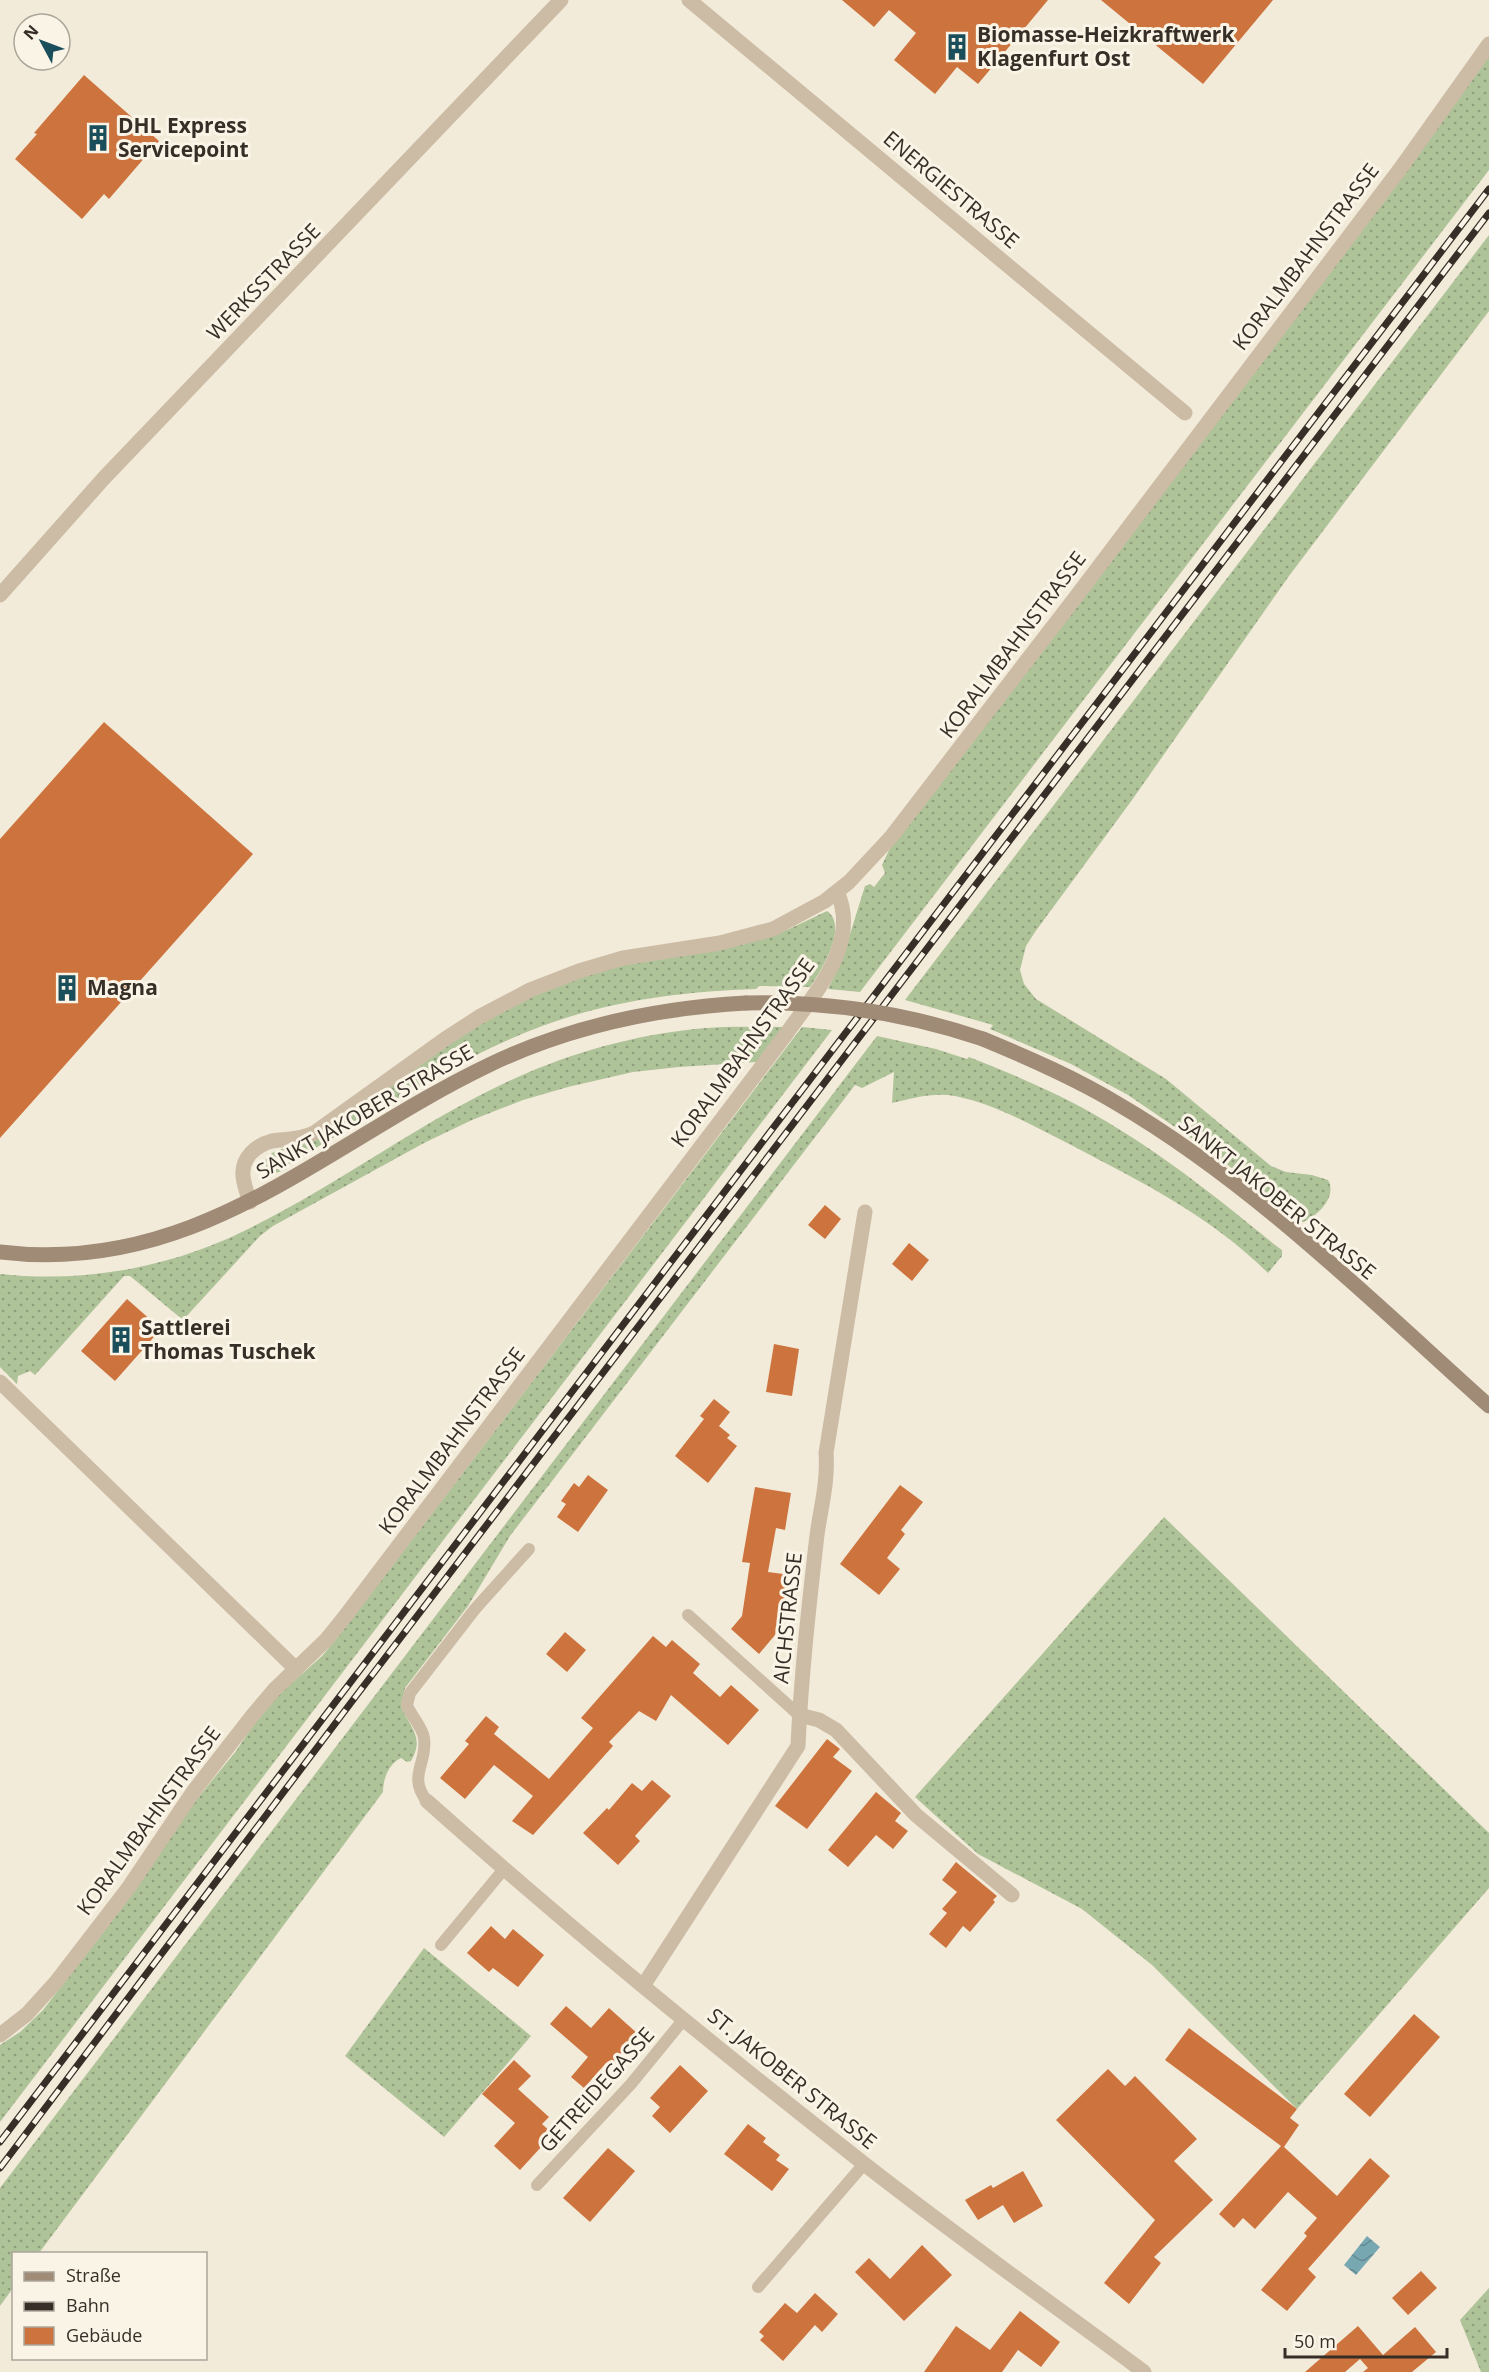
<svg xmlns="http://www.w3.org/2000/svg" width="1489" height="2372" font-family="'Open Sans',sans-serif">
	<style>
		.grass { fill: url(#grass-dots) }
		.water { fill: url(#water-waves) }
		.building { fill: #cd743e }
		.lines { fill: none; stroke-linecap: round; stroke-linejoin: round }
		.lane { stroke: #ccbca5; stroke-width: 12 }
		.street { stroke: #ccbca5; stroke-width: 15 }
		.secondary { stroke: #a08b77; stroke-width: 15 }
		.rail-casing { stroke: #372e27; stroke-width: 7 }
		.rail { stroke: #faf4e7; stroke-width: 4.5; stroke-dasharray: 14; stroke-linecap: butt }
		.secondary-bridge { stroke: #a08b77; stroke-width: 15 }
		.labels { text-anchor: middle; stroke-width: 6; stroke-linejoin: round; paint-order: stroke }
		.poi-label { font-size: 21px; font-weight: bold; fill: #372e27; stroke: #faf4e7; text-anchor: start }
		.street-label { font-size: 21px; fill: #372e27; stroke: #faf4e7 }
	</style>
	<defs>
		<pattern id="grass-dots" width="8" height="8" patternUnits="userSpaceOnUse" patternTransform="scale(1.5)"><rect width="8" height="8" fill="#afc399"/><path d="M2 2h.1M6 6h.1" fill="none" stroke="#8f9f7d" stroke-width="1.8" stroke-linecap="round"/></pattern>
		<pattern id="water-waves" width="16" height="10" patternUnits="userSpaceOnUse" patternTransform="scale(1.5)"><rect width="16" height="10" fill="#77a8b2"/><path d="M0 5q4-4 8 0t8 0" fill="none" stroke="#628991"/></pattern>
	</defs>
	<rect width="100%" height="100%" fill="#f3ebda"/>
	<g class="grass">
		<path d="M1489 55V170L860 992 828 989 842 960 865 886 870 884 874 887 885 873 882 865 889 850Z"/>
		<path d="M1489 235V311L1289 576 1132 800 1035 932 1026 946 1020 970 1024 984 1036 999 1166 1079 1271 1166 1286 1172 1312 1175 1328 1180C1338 1197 1316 1218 1300 1223L1213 1153 1128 1095 1071 1064 990 1029 993 1025 905 1000Z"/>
		<path d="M827 911C849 926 821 971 810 987L759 986 756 989C694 991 631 998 572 1016 468 1048 379 1111 286 1166L287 1169 273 1174 266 1170 265 1160C275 1145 297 1148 312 1142L382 1090 477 1026 538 993 601 970 787 930Z"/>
		<path d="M783 1027 756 1062 679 1067 633 1072 568 1087 523 1100 472 1120 424 1143 273 1226 260 1236 183 1320 130 1276H124L35 1375 30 1371 18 1376 17 1384 0 1367V1274C84 1283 170 1268 246 1230 343 1183 428 1115 527 1073 583 1049 645 1033 706 1028 731 1026 757 1027 783 1027Z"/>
		<path d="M802 1027 832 1030 0 2122V2045L20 2032 43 2010 109 1925 193 1804 236 1751 252 1727 275 1698 322 1656 338 1637Z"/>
		<path d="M877 1036 936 1049 967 1059 969 1057C1007 1072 1045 1088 1081 1107 1151 1145 1214 1195 1275 1245L1282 1250V1256L1268 1273C1209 1215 1145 1184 1073 1146 1035 1127 998 1105 955 1096 934 1092 913 1098 892 1103L894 1072 862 1088 855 1085 510 1536 468 1606 405 1688 401 1706C410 1728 425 1737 411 1761L407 1762 401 1758C388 1764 383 1780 383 1792L39 2253 14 2254 13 2288 0 2306V2188Z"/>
		<path d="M1164 1517 1489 1833V1888L1297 2109 1152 1965 1082 1909 978 1854 915 1797Z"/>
		<path d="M424 1948 531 2036 444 2137 345 2056Z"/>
		<path d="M1489 2288V2372H1481L1460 2320Z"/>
	</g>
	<path class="water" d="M1367 2236 1380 2247 1356 2275 1344 2265Z"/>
	<g class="building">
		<path d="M842 0H1048L978 84 957 67 935 94 894 60 916 33 889 10 874 27Z"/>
		<path d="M1101 0H1273L1203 84Z"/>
		<path d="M84 75 159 141 109 199 104 194 82 219 15 159 37 134 34 133Z"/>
		<path d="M104 722 253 854 0 1138V839Z"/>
		<path d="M825 1205 841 1219 825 1239 808 1225Z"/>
		<path d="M909 1243 929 1260 912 1281 892 1264Z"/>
		<path d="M127 1299 161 1329 115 1381 81 1351Z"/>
		<path d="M774 1344 799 1349 792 1396 766 1392Z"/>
		<path d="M714 1399 730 1412 719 1426 730 1435 727 1438 737 1446 708 1483 675 1456 704 1419 700 1416Z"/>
		<path d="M588 1475 608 1490 578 1532 557 1517 566 1504 561 1501 574 1483 579 1487Z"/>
		<path d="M900 1485 923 1502 901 1530 905 1534 887 1558 900 1569 879 1595 840 1564Z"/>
		<path d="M755 1487 791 1493 785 1530 776 1528 768 1572 791 1575 787 1600 781 1599 775 1635 759 1654 731 1629 742 1616 750 1563 742 1562Z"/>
		<path d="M565 1632 586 1650 567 1672 546 1654Z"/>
		<path d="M653 1636 666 1647 672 1640 700 1664 693 1673 720 1697 731 1685 759 1710 728 1745 671 1695 656 1721 639 1711 609 1742 613 1746 533 1835 512 1821 533 1796 494 1765 465 1799 440 1778 469 1744 465 1741 486 1716 499 1727 494 1734 549 1779 593 1728 581 1718Z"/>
		<path d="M827 1739 840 1749 833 1757 852 1771 807 1829 775 1806Z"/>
		<path d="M652 1780 671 1796 635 1836 640 1841 618 1865 583 1833 607 1808 609 1810 632 1783 642 1791Z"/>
		<path d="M876 1792 901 1813 895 1821 908 1831 893 1849 876 1835 848 1867 828 1850Z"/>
		<path d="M956 1862 997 1896 993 1900 995 1902 970 1932 963 1926 946 1948 929 1934 947 1913 942 1909 957 1892 942 1880Z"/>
		<path d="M491 1926 505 1939 513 1929 544 1955 518 1987 493 1968 489 1972 467 1953Z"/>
		<path d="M566 2006 591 2028 609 2008 638 2034 610 2066 606 2063 584 2088 571 2077 588 2057 550 2024Z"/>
		<path d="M1414 2014 1440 2037 1370 2117 1344 2094Z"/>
		<path d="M1189 2028 1297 2109 1290 2118 1299 2125 1284 2147 1337 2196 1370 2158 1390 2176 1308 2269 1316 2277 1287 2311 1261 2290 1307 2236 1304 2233 1317 2218 1288 2192 1255 2229 1243 2218 1234 2228 1219 2214 1281 2146 1165 2060Z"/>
		<path d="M514 2060 531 2076 518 2089 549 2117 542 2124 553 2134 520 2170 494 2146 515 2123 482 2094Z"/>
		<path d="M680 2065 708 2091 670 2133 652 2116 660 2107 650 2098Z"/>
		<path d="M1108 2069 1125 2086 1135 2076 1197 2139 1174 2161 1213 2200 1154 2257 1161 2263 1129 2304 1104 2283 1155 2220 1056 2120Z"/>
		<path d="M748 2124 766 2138 763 2142 780 2155 776 2160 789 2169 772 2191 724 2154Z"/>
		<path d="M608 2148 635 2171 590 2222 563 2198Z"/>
		<path d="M1023 2171 1043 2206 1014 2223 1003 2205 978 2220 965 2200 991 2185 993 2188Z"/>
		<path d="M922 2245 952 2275 904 2321 855 2272 869 2258 890 2279Z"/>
		<path d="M1421 2271 1437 2288 1408 2315 1392 2298Z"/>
		<path d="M815 2293 838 2314 822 2332 815 2325 783 2361 760 2340 764 2336 759 2332 785 2303 797 2313Z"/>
		<path d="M1020 2311 1060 2342 1041 2367 1018 2350 1002 2372H924L956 2326 990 2350Z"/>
		<path d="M1358 2326 1383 2355 1415 2327 1436 2352 1412 2372H1363L1368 2368 1360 2359 1345 2372H1305Z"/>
	</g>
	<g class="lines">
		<g class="lane">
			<path d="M688 1615 799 1715"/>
			<path d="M427 1801C407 1776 428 1763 424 1738 422 1726 411 1716 407 1705L410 1693 475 1609 529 1549"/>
			<path d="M441 1945 504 1869"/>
			<path d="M537 2185 631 2084 684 2019"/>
			<path d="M758 2287 864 2164"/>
		</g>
		<g class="street">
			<path d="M689 0 1185 413"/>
			<path d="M0 595 104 478 561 0"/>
			<path d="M250 1202C244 1184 237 1168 251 1153 257 1147 264 1143 272 1141 287 1139 300 1140 314 1133L445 1039 479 1017 530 990 579 971 623 958 720 943 773 929 825 901 849 882 891 837 1075 598 1400 169 1489 44"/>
			<path d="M0 1382 296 1669"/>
			<path d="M799 1715 819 1720 836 1730 916 1815 1012 1895"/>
			<path d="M427 1801C568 1927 715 2047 863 2163 955 2235 1051 2303 1144 2372"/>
			<path d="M643 1986 798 1746C801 1676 809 1605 817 1535 821 1506 828 1483 826 1453L865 1212"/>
			<path d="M0 2035 27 2014 56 1982 129 1887 193 1792 252 1716 274 1690 326 1640 343 1619 787 1033C814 994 861 943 837 892"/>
		</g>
		<g class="secondary">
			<path d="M983 1039C1029 1058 1075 1078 1118 1104 1252 1182 1374 1303 1489 1406"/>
			<path d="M0 1252C198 1276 324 1144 489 1065 570 1026 657 1008 746 1003"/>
		</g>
		<defs>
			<g id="rail">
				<path d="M0 2142 1489 189"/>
				<path d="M0 2168 356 1696 1489 213"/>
			</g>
		</defs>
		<use href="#rail" class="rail-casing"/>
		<use href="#rail" class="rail"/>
		<path class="secondary-bridge" d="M746 1003C827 1001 906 1013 983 1039"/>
	</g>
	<defs>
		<symbol id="building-bare" viewBox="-9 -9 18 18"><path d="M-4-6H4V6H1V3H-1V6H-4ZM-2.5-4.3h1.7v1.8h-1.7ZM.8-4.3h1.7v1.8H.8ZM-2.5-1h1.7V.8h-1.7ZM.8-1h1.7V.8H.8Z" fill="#1a4e5b" stroke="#faf4e7" stroke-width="2.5" paint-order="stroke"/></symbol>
	</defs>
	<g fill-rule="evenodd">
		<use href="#building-bare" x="938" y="28" width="38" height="38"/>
		<use href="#building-bare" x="79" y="119" width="38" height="38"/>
		<use href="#building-bare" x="48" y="969" width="38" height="38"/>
		<use href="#building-bare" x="102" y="1321" width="38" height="38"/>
	</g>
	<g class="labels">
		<g class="poi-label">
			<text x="977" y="42">Biomasse-Heizkraftwerk<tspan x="977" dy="24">Klagenfurt Ost</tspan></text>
			<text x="118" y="133">DHL Express<tspan x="118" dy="24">Servicepoint</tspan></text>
			<text x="87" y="995">Magna</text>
			<text x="141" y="1335">Sattlerei<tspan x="141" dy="24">Thomas Tuschek</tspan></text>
		</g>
		<g class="street-label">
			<text transform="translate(951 190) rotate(40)" y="7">ENERGIESTRASSE</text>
			<text transform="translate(1306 257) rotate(-53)" y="7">KORALMBAHNSTRASSE</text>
			<text transform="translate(264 282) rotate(-46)" y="7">WERKSSTRASSE</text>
			<text transform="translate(1013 645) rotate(-53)" y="7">KORALMBAHNSTRASSE</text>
			<text transform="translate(743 1053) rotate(-54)" y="7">KORALMBAHNSTRASSE</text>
			<text transform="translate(365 1112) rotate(-30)" y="7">SANKT JAKOBER STRASSE</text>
			<text transform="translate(1277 1198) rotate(39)" y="7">SANKT JAKOBER STRASSE</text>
			<text transform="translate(452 1441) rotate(-53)" y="7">KORALMBAHNSTRASSE</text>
			<text transform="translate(788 1618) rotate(-84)" y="7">AICHSTRASSE</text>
			<text transform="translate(149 1821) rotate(-54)" y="7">KORALMBAHNSTRASSE</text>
			<text transform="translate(792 2079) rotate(39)" y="7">ST. JAKOBER STRASSE</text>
			<text transform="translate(597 2090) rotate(-48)" y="7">GETREIDEGASSE</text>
		</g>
	</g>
	<rect x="12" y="2252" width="195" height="108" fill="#faf4e7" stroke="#aca59a" stroke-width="1.5"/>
	<rect x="24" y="2272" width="30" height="9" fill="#a08b77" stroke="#aca59a" stroke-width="1.5"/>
	<text x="66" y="2282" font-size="18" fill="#372e27">Straße</text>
	<rect x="24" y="2302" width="30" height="9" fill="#372e27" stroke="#aca59a" stroke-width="1.5"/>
	<text x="66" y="2312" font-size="18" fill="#372e27">Bahn</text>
	<rect x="24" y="2327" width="30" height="18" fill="#cd743e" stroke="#aca59a" stroke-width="1.5"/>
	<text x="66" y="2342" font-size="18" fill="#372e27">Gebäude</text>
	<g transform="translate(42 42) rotate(311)"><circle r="28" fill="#faf4e7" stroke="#aca59a" stroke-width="1.5"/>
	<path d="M0-4.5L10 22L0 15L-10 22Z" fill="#1a4e5b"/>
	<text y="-9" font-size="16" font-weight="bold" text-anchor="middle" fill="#372e27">N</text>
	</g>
	<path d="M1285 2348v9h162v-9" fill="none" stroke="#372e27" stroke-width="3"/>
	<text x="1294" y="2348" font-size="18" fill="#372e27" stroke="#faf4e7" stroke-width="4.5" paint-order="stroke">50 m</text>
</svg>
